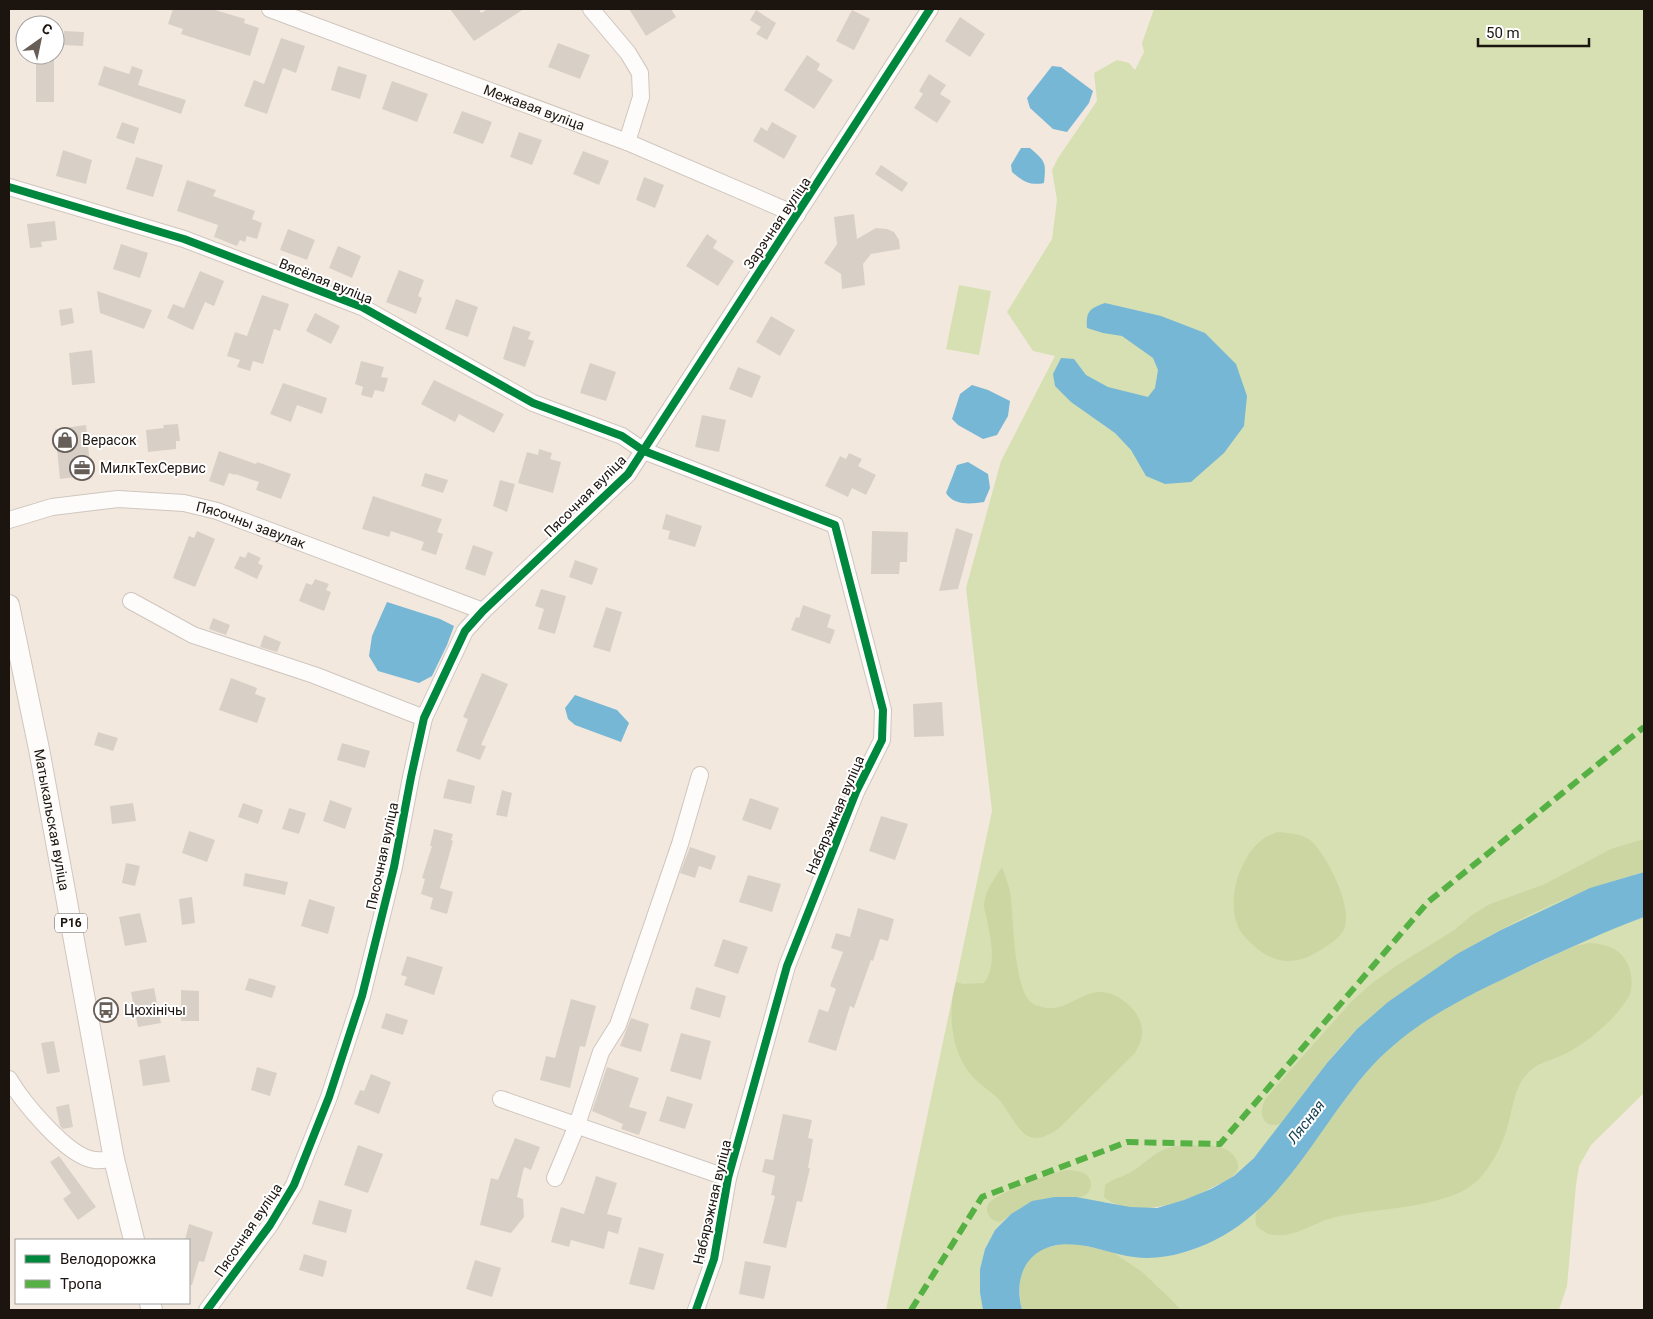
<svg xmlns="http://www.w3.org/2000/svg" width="1653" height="1319" font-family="Roboto,sans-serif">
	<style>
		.green { fill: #d6e0b2 }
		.forest { fill: #cbd6a3 }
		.water { fill: #76b7d6 }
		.building { fill: #d8d0c7 }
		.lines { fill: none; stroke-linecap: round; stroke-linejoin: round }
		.minor-casing { stroke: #cfc6be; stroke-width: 18 }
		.major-casing { stroke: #cfc6be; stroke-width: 22 }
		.minor { stroke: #fdfcfa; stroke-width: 16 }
		.major { stroke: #fdfcfa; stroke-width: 20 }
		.quiet { stroke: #55b144; stroke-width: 6; stroke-dasharray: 12 6; stroke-linecap: butt }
		.cycleway-casing { stroke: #fff; stroke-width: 11 }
		.cycleway { stroke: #00873e; stroke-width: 8 }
		.labels { text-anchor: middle; stroke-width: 4; stroke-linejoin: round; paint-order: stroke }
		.shield { fill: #fff; stroke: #605b57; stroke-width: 1 }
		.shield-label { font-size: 12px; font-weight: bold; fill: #1c150f }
		.street-label { font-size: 14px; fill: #1c150f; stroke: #fff }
		.poi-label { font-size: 14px; fill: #1c150f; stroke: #fff; text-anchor: start }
		.water-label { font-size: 15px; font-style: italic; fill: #133d51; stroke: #fff }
	</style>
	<rect width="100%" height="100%" fill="#f3e8de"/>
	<g class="green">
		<path d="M1154 9H1644V872L1635 874 1254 1158 1234 1176 1130 1207 1105 1202 1011 1214 995 1230 985 1249 980 1269V1293L983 1310H886L992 811 966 588 1001 461 1055 356 1033 351 1007 312 1052 239 1057 200 1052 170 1058 158 1097 101 1094 73 1117 60 1129 63 1135 70 1144 52 1142 43Z"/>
		<path d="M959 285 991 291 979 355 946 349Z"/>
		<path d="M1644 917V1093L1591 1145 1579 1166 1576 1185 1567 1286 1559 1310H1181C1161 1287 1138 1269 1113 1252 1172 1268 1214 1245 1259 1208L1504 979 1607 930Z"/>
	</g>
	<g class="forest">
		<path d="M1277 832C1288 833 1300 833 1310 840 1326 853 1354 908 1344 929 1340 938 1330 944 1322 949 1293 969 1268 963 1245 937 1222 912 1237 858 1263 839 1267 836 1273 834 1277 832Z"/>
		<path d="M1644 839V872C1553 896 1466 943 1392 1001 1381 1010 1367 1019 1357 1029 1328 1058 1305 1092 1280 1124 1265 1129 1258 1116 1264 1102 1265 1099 1269 1095 1271 1092L1352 1001 1371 984 1396 966 1453 931 1472 915 1490 904 1543 885 1611 849Z"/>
		<path d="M1002 867C1005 875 1008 884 1010 892 1014 916 1013 989 1032 1003 1034 1005 1037 1005 1039 1006 1071 1018 1086 976 1121 999 1127 1003 1133 1008 1137 1015 1145 1029 1143 1039 1135 1053L1058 1129C1025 1152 1019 1126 1001 1102 993 1092 981 1086 973 1077 951 1054 947 1012 956 982L963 984 984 983C997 966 991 940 987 920 986 915 984 909 984 905 985 890 995 878 1002 867Z"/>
		<path d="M1590 943C1607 944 1622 949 1629 967 1632 975 1633 988 1629 996 1618 1017 1586 1044 1565 1054 1554 1059 1540 1062 1531 1070 1515 1084 1514 1102 1509 1121 1504 1142 1494 1162 1480 1178 1451 1210 1374 1207 1332 1218 1313 1223 1296 1237 1275 1235 1267 1235 1261 1230 1256 1225 1256 1221 1255 1217 1256 1214 1261 1202 1288 1176 1297 1164 1329 1123 1358 1075 1398 1040 1444 1000 1519 972 1575 946Z"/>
		<path d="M1177 1146C1195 1146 1229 1140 1237 1161 1239 1166 1238 1171 1234 1175 1230 1180 1223 1182 1217 1185 1188 1202 1133 1221 1104 1197L1105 1185C1113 1178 1124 1177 1133 1171 1151 1159 1155 1150 1177 1146Z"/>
		<path d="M1065 1170C1076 1170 1093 1172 1091 1187 1090 1189 1089 1192 1087 1194 1079 1201 1063 1196 1053 1197 1038 1199 1025 1204 1013 1213 1008 1216 1005 1219 1000 1222 995 1221 990 1219 988 1214 986 1210 987 1206 989 1203 998 1192 1050 1174 1065 1170Z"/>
		<path d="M1062 1244H1077L1113 1252 1142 1272 1169 1297 1181 1310H1022C1017 1290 1018 1262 1039 1250 1046 1247 1055 1246 1062 1244Z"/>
	</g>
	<g class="water">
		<path d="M1052 66 1061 67 1093 91 1089 103 1067 132 1053 129 1030 108 1027 98Z"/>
		<path d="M1021 148H1030C1046 162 1046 162 1044 183 1031 186 1022 181 1012 172L1011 165Z"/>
		<path d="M1105 303 1161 316 1205 333 1236 364 1247 396 1244 426 1224 453 1191 482 1165 484 1146 476 1131 450 1115 433 1071 402 1055 386 1053 374 1061 358 1074 359 1086 375 1108 387 1148 397 1155 388 1158 370 1153 358 1122 336 1103 333 1087 328C1086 311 1089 309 1105 303Z"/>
		<path d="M972 385 988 390 1010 401 1008 416 997 435 983 439 958 425 952 419 960 394Z"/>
		<path d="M968 462 988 474 990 488 984 502C971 504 954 506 946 493L957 465Z"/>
		<path d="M387 602 440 619 454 626 447 645 432 676 419 683 378 671 369 656 372 636Z"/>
		<path d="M575 695 617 710 629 723 621 742 575 725 568 719 565 708Z"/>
		<path d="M1644 872V917C1605 931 1568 949 1530 966 1472 994 1417 1018 1372 1066 1321 1122 1286 1205 1215 1240 1191 1252 1161 1261 1134 1257 1115 1255 1098 1247 1079 1245 1035 1239 1011 1268 1022 1310H983L980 1293V1269L985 1249 995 1230 1011 1214 1032 1201 1054 1197H1076L1130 1207 1157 1208 1184 1200 1211 1189 1234 1176 1254 1158 1327 1063 1357 1029 1388 1002 1457 954 1501 930 1590 888Z"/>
	</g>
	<g class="building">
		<path d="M173 9H212L245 19 244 23 259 28 250 56 181 34 183 29 168 24Z"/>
		<path d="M450 9H479L481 13 488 9H524L474 41Z"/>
		<path d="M629 9H671L676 17 646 36Z"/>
		<path d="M756 10 776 23 767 40 756 34 761 27 750 20Z"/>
		<path d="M852 10 870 19 854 50 836 41Z"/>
		<path d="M960 17 985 34 970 57 945 41Z"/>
		<path d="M64 31 84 32 83 46 63 45Z"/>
		<path d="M281 38 305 46 296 73 283 68 267 114 244 106 254 80 264 84Z"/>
		<path d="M558 43 590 55 580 79 548 67Z"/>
		<path d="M807 55 820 64 817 70 833 80 814 109 784 90Z"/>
		<path d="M36 59 54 60V102H36Z"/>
		<path d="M104 66 129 74 132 66 143 70 138 85 186 100 181 114 98 85Z"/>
		<path d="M338 66 367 75 360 99 331 90Z"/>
		<path d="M929 74 946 85 940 94 951 101 937 123 914 108 923 94 919 91Z"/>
		<path d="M392 81 428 94 417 122 382 109Z"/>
		<path d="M462 111 492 122 483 144 453 133Z"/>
		<path d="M122 122 139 128 134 144 116 138Z"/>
		<path d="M772 122 797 136 784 159 753 141 761 127 767 131Z"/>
		<path d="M519 132 542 140 532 165 510 157Z"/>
		<path d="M63 150 92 160 86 184 56 176Z"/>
		<path d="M583 151 609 161 599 185 573 174Z"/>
		<path d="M136 157 163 165 153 197 126 189Z"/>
		<path d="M881 165 908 183 902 192 875 174Z"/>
		<path d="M644 177 664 185 655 208 636 200Z"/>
		<path d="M187 180 216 190 213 196 255 211 252 219 262 223 257 239 247 236 245 242 240 240 237 246 214 237 218 225 177 211Z"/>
		<path d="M854 214 857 239 876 228 887 229 894 232 899 240 900 249 871 254 863 264 865 285 842 289 841 274 824 263 837 244 834 217Z"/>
		<path d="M55 221 57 240 41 242 42 247 30 248 27 224Z"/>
		<path d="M288 229 315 240 307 260 280 250Z"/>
		<path d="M707 234 717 241 713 248 734 261 718 286 686 266Z"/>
		<path d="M121 244 148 253 140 278 113 269Z"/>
		<path d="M338 246 361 256 352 278 329 268Z"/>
		<path d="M399 270 424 280 418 296 422 298 416 314 386 302Z"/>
		<path d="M200 271 224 281 214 306 205 302 193 330 167 318 173 304 184 308Z"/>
		<path d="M97 291 152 310 144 329 100 313Z"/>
		<path d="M262 295 289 304 280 331 274 329 263 364 253 361 250 371 237 367 240 360 227 356 235 332 247 336Z"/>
		<path d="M456 299 478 307 468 337 445 329Z"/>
		<path d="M72 308 74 323 61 326 59 310Z"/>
		<path d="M315 313 340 326 331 344 306 331Z"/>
		<path d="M771 316 795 330 780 356 756 342Z"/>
		<path d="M513 326 531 332 528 339 534 341 525 367 503 359Z"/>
		<path d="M92 350 95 383 72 385 69 353Z"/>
		<path d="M361 361 384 367 381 377 388 378 384 392 375 390 372 398 361 395 363 387 355 384Z"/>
		<path d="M590 363 616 372 606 401 580 393Z"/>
		<path d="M738 367 761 376 752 398 729 389Z"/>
		<path d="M434 380 504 414 494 433 459 414 455 422 421 404Z"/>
		<path d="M283 383 327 398 322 414 297 405 291 422 270 414Z"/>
		<path d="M702 415 726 420 719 452 695 447Z"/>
		<path d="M178 424 180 441H176V449L148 452 146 430 164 428 163 425Z"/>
		<path d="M86 425 91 475 60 479 55 429Z"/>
		<path d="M539 449 552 453 550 459 561 462 553 493 518 483 527 452 538 455Z"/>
		<path d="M219 451 256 464 257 462 291 474 281 499 256 490 259 482 235 474V475L229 473 224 486 209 481Z"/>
		<path d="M849 453 862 459 858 466 876 475 866 495 852 488 848 497 825 486 840 456 846 459Z"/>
		<path d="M425 473 448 480 443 493 421 486Z"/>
		<path d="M500 480 515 484 507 512 493 506Z"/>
		<path d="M373 496 442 519 437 532 443 534 436 555 421 550 424 542 391 531 389 537 362 529Z"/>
		<path d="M666 514 702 526 695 547 668 539 670 531 662 529Z"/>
		<path d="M956 528 973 534 958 589 939 591Z"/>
		<path d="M197 531 215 539 195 587 173 578 189 536 194 538Z"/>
		<path d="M872 531 908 532 907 562H900L899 574H871Z"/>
		<path d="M473 545 493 552 485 576 465 569Z"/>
		<path d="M248 552 261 558 258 563 263 566 257 579 234 568 240 556 245 558Z"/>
		<path d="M575 560 598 568 592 585 569 577Z"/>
		<path d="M315 579 329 584 326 590 331 592 324 611 299 601 306 583 312 585Z"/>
		<path d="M541 589 566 596 555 634 538 629 544 609 535 606Z"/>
		<path d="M803 605 831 615 827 627 835 630 830 644 791 630 796 617 799 618Z"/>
		<path d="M606 607 622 612 610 652 593 647Z"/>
		<path d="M213 618 230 625 226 635 209 629Z"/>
		<path d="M264 635 281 642 277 652 260 647Z"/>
		<path d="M482 673 508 684 481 745 486 746 480 760 456 751 468 719 463 717Z"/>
		<path d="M231 678 257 688 255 694 266 698 257 723 219 710Z"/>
		<path d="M942 702 944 736 914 737 913 704Z"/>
		<path d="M98 732 118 738 113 751 94 745Z"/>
		<path d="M342 743 370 751 365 768 337 760Z"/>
		<path d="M448 779 475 786 471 804 443 798Z"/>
		<path d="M502 790 512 793 507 817 496 815Z"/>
		<path d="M750 798 779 808 771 830 742 820Z"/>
		<path d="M330 800 352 808 345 829 323 821Z"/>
		<path d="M133 803 136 821 112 824 110 806Z"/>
		<path d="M243 803 263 810 258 824 238 817Z"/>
		<path d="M289 808 306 813 299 834 282 829Z"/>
		<path d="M881 816 908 824 895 860 869 851Z"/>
		<path d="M434 829 453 834 451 840 453 841 440 888 453 892 447 914 430 909 433 898 421 894 425 879 422 878 432 846H430Z"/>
		<path d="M189 831 215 840 207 862 182 853Z"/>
		<path d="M690 847 716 856 711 870 699 866 695 878 680 873Z"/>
		<path d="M126 863 140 866 135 886 122 883Z"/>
		<path d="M245 873 288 882 285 895 243 886Z"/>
		<path d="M748 875 781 884 772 912 739 902Z"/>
		<path d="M192 897 195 923 182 925 179 899Z"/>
		<path d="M309 899 335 907 328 934 301 926Z"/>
		<path d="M858 908 894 919 888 941 880 939 873 961 871 960 854 1008 850 1006 836 1051 808 1042 819 1009 828 1012 836 989 830 986 843 952 831 948 836 933 850 937Z"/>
		<path d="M140 913 147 942 125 946 119 917Z"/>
		<path d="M723 939 748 947 738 974 714 966Z"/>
		<path d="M407 956 443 967 434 995 404 985 407 977 401 975Z"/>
		<path d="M249 978 276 986 272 998 245 990Z"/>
		<path d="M696 987 726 996 720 1018 690 1009Z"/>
		<path d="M154 988 161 1023 138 1027 131 992Z"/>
		<path d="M181 990 199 991V1021H181Z"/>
		<path d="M571 999 596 1006 585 1047 580 1046 570 1088 540 1080 546 1056 555 1058Z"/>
		<path d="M386 1013 408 1020 403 1035 381 1028Z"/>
		<path d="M631 1018 649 1024 641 1052 620 1046Z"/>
		<path d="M681 1033 711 1041 701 1080 670 1071Z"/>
		<path d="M54 1041 60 1072 47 1074 41 1043Z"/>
		<path d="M165 1055 170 1082 143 1086 139 1060Z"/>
		<path d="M257 1067 277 1073 270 1096 251 1090Z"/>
		<path d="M607 1067 639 1078 629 1107 647 1112 639 1135 621 1129 623 1124 592 1111Z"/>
		<path d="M371 1074 391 1082 379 1114 354 1104 360 1090 364 1091Z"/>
		<path d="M667 1096 693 1104 685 1129 659 1121Z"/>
		<path d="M69 1104 73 1127 63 1129 60 1126 56 1107Z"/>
		<path d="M783 1114 812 1120 808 1138 813 1139 808 1168H810L802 1202 797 1201 786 1248 763 1243 775 1196 771 1195 775 1176 762 1172 765 1159 773 1160Z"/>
		<path d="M515 1138 540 1147 531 1170 524 1167 517 1197 523 1199 524 1217 511 1233 480 1225 491 1178 498 1180Z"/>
		<path d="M358 1145 383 1154 368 1193 344 1185Z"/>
		<path d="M59 1156 96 1207 78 1220 63 1199 71 1193 50 1162Z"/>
		<path d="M596 1176 617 1183 607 1214 622 1218 618 1234 608 1231 604 1249 571 1240 569 1247 551 1242 561 1207 584 1214Z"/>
		<path d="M319 1200 352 1210 346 1233 312 1224Z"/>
		<path d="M189 1224 213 1232 204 1262 199 1261 192 1285H189V1240H185Z"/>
		<path d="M639 1247 664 1254 654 1290 629 1284Z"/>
		<path d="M304 1254 327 1261 323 1277 299 1270Z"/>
		<path d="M475 1260 501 1268 492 1297 466 1289Z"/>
		<path d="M745 1261 771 1266 764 1299 739 1294Z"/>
	</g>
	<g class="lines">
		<defs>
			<g id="minor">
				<path id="s1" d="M270 9 627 142 797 215"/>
				<path d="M591 9 628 53 640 73 641 97 627 142"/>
				<path d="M9 187 184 239 362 307 533 403 622 436 644 451 835 525 883 710 882 740 856 792 787 966 728 1178 714 1259 696 1310"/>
				<path id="s2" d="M9 520 52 507 118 499 184 503 217 511 483 611"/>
				<path d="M131 601 193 635 314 675 424 718"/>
				<path d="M9 1079C22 1101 68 1158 95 1160 101 1161 108 1159 114 1159"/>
				<path d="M501 1099 728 1178"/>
				<path d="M555 1178 577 1125 601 1052 618 1025 680 844 700 775"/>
				<path d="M207 1310 270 1225 294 1185 329 1097 362 996 394 867 411 777 424 718 465 631 483 611 628 474 930 9"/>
			</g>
			<g id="major">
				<path id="s3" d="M9 605 39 749 114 1159 134 1240"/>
				<path d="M150 1303 152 1310"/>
			</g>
		</defs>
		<use href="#minor" class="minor-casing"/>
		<use href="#major" class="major-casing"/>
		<use href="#minor" class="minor"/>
		<use href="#major" class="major"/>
		<path class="quiet" d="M911 1310 982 1197 1127 1142 1220 1144 1428 902 1644 727"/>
		<defs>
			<g id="cycleway">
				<path d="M9 187 184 239 362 307 533 403 622 436 644 451 835 525 883 710 882 740 856 792 787 966 728 1178 714 1259 696 1310"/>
				<path d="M207 1310 270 1225 294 1185 329 1097 362 996 394 867 411 777 424 718 465 631 483 611 628 474 930 9"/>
			</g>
		</defs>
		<use href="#cycleway" class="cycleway-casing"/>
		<use href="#cycleway" class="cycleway"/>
	</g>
	<defs>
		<symbol id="shop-ring" viewBox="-11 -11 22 22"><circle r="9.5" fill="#fff" stroke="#675f57" stroke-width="1.5"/><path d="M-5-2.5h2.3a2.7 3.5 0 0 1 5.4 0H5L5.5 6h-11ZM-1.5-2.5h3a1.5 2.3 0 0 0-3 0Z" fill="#675f57"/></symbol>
		<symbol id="office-ring" viewBox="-11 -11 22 22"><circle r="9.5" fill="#fff" stroke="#675f57" stroke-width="1.5"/><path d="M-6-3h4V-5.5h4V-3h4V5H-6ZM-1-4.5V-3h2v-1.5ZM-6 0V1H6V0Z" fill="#675f57"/></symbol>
		<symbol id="bus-ring" viewBox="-11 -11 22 22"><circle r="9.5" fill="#fff" stroke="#675f57" stroke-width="1.5"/><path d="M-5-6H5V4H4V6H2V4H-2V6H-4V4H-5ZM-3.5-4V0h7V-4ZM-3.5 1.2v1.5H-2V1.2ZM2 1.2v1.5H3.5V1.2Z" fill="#675f57"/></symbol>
	</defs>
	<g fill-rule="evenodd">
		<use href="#shop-ring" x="51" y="426" width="28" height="28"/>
		<use href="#office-ring" x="68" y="454" width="28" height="28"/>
		<use href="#bus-ring" x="92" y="996" width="28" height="28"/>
	</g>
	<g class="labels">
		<rect class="shield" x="55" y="913.5" width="32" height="19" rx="4"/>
		<g class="shield-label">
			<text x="71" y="927">Р16</text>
		</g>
		<g class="street-label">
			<text dy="5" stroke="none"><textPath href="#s1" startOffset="282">Межавая вуліца</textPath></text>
			<text transform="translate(777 223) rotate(-56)" y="5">Зарэчная вуліца</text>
			<text transform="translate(326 281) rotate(22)" y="5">Вясёлая вуліца</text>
			<text transform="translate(585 496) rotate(-45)" y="5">Пясочная вуліца</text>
			<text dy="5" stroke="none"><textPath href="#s2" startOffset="248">Пясочны завулак</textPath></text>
			<text transform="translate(835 815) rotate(-67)" y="5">Набярэжная вуліца</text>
			<text dy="5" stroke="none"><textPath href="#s3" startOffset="219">Матыкальская вуліца</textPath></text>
			<text transform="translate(382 856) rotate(-78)" y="5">Пясочная вуліца</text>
			<text transform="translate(712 1202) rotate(-77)" y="5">Набярэжная вуліца</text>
			<text transform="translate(248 1230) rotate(-56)" y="5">Пясочная вуліца</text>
		</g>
		<g class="poi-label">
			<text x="82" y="445">Верасок</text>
			<text x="100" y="473">МилкТехСервис</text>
			<text x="124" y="1015">Цюхінічы</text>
		</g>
		<g class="water-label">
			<text transform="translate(1306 1122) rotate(-52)" y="5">Лясная</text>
		</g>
	</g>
	<rect width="1653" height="1319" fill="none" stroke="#1c150f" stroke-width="20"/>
	<rect x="15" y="1239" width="175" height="65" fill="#ffffff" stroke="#a4a19f"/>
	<rect x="25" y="1255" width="25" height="8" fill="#00873e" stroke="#a4a19f"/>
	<text x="60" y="1264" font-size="15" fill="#1c150f">Велодорожка</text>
	<rect x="25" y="1280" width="25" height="8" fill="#55b144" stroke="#a4a19f"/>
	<text x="60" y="1289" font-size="15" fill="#1c150f">Тропа</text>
	<g transform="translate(40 40) rotate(33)"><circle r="24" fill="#ffffff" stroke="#a4a19f"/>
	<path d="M0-4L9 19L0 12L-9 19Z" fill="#675f57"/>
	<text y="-8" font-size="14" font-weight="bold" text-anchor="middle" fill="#1c150f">С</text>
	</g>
	<path d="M1478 38v8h111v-8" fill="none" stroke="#1c150f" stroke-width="2.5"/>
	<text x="1486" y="38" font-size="15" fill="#1c150f" stroke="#ffffff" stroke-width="4" paint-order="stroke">50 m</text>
</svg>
